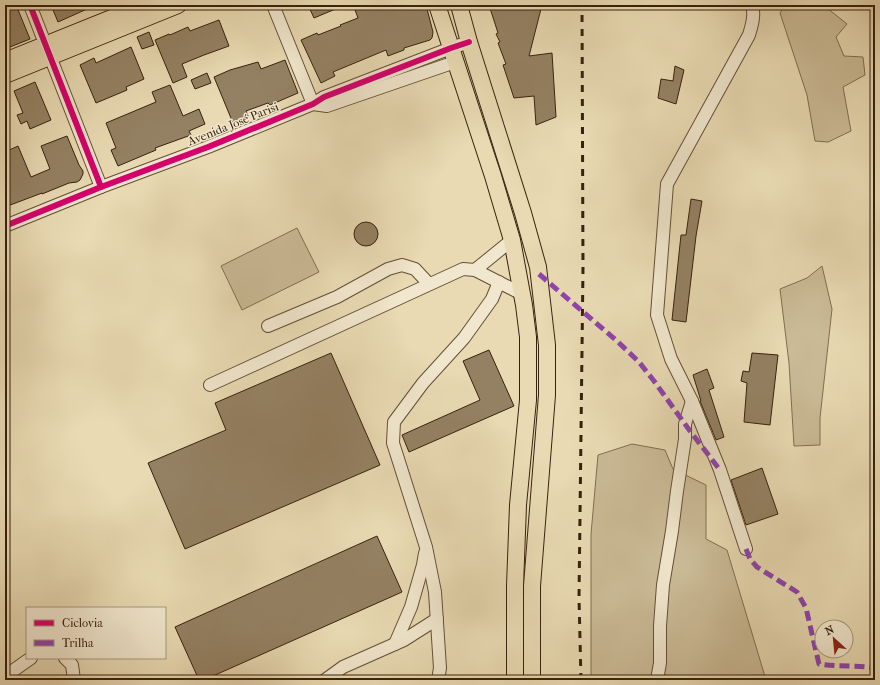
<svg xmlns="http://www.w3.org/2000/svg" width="880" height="685" font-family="'IM FELL French Canon',serif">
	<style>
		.green { fill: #cbbb97; stroke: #826e52 }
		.building { fill: #948163; stroke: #38210c }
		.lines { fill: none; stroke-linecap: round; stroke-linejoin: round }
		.minor-casing { stroke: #644f36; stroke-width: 14 }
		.major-casing { stroke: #38210c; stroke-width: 18 }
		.minor { stroke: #f1e7ce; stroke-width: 12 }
		.major { stroke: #e9dab3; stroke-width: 16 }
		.rail { stroke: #38210c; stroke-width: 3; stroke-dasharray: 7 7; stroke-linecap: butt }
		.quiet { stroke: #8e44ad; stroke-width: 5; stroke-dasharray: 10 5; stroke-linecap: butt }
		.cycleway-casing { stroke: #f1e7ce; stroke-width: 8 }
		.cycleway { stroke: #d6006c; stroke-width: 6 }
		.labels { text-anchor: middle; stroke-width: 3; stroke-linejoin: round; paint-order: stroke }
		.street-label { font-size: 12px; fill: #38210c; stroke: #f1e7ce }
	</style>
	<rect width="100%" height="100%" fill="#e9dab3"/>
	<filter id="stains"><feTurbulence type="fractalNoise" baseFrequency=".005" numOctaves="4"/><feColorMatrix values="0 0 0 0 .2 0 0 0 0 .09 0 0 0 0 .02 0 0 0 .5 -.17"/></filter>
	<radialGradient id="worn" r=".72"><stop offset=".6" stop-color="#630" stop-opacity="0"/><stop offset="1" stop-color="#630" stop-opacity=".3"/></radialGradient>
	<g class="green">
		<path d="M785 5H829L827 8 847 24 836 37 844 56 863 57 865 75 843 87 851 131 828 142 815 141 807 95 780 13Z"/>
		<path d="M297 228 319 272 242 310 221 266Z"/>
		<path d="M822 266 832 309 820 418V445L794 446 789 363 780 289 807 278Z"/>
		<path d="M632 444 665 450 673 469 706 485V539L727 550 766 680H591V534L598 455Z"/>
	</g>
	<g class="building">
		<path d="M14 5H16L30 39 5 49V9Z"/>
		<path d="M51 5H96L58 22Z"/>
		<path d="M308 5H345L314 18Z"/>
		<path d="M359 5H426L433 32 432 38 430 40 404 48V50L388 56 386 50 333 72 335 76 321 83 301 40 317 33 318 35 341 26 340 25 358 18 354 7Z"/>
		<path d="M489 5H542L529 56 552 53 556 117 536 125 534 96 514 98 503 65 506 64 498 43 500 42 496 34 498 33Z"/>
		<path d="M219 20 229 46 204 55 182 64 187 77 173 83 155 40 169 34 170 35 188 27 190 31Z"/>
		<path d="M149 32 154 45 142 49 137 37Z"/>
		<path d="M131 47 144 79 126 87 127 90 96 103 80 65 94 58 96 63Z"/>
		<path d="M285 60 298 93 270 105 268 103 246 111 248 116 233 123 214 77 230 70 258 62 261 69Z"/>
		<path d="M675 66 684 70 676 104 658 98 661 79 673 81Z"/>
		<path d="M207 73 211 83 195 89 191 80Z"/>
		<path d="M35 82 51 120 30 129 27 121 21 124 17 115 23 113 14 91Z"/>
		<path d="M170 85 183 116 199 109 205 124 189 131 191 135 155 148 156 150 118 166 111 150 116 148 106 123 156 102 152 92Z"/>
		<path d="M67 136 79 165 83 171V174L80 180 77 182 69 183 42 194V193L5 207V152L18 146 31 177 50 169 41 146Z"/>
		<path d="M691 199 702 201 696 236 686 322 672 320 681 235H686Z"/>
		<circle cx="366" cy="234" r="12"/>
		<path d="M489 350 514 406 409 452 402 435 480 400 463 361Z"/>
		<path d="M331 353 380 465 185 549 148 463 226 430 215 403Z"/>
		<path d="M752 353 778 355 770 425 744 422 747 383 741 381 743 371 749 372Z"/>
		<path d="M707 369 714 388 709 390 724 437 716 440 700 401H701L693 375Z"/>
		<path d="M762 468 778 514 746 525 731 480Z"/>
		<path d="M377 536 402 592 204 680H199L175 627Z"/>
	</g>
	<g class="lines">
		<defs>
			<g id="minor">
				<path d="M30 5 101 187"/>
				<path d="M273 5 313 104"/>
				<path d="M313 104 327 106 455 62"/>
				<path d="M5 226 101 187 208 147 313 104 324 97 451 48 469 42"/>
				<path d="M512 240 475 270 522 294"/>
				<path d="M268 326 337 297 388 269 402 265 415 269 429 284"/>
				<path d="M210 385 463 269 475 270"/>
				<path d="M746 549 720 470 692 401 671 359 657 315 667 184 749 35C752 25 755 15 752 5"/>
				<path d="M395 644 411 607 423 565 425 553"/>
				<path d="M65 658 72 665 74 680"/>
				<path d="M8 680 14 670 31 658"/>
				<path d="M325 680 343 667 404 640 437 619"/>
				<path d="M438 680 440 668 435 592 426 547 393 443 394 422 423 383 464 338 492 299 499 282"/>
				<path d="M657 680 660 663V626L663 585 672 531 677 491 685 439V424L692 401"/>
			</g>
			<g id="major">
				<path d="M437 5 493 176 512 240 524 305 528 337V400L518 505 515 586V680"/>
				<path d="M459 5 469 42 523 213 538 267 547 345V395L532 586V680"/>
				<path d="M5 61 144 5"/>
				<path d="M5 75 178 5"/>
			</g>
		</defs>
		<use href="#minor" class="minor-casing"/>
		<use href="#major" class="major-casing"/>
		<use href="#minor" class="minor"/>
		<use href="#major" class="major"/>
		<path class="rail" d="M581 680 579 598 583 268 582 5"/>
		<g class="quiet">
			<path d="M539 274 617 341 639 362 654 381 690 431 720 470"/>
			<path d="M746 549 750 559 757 567 797 592 806 608 819 664C837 667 856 665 875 668"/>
		</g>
		<defs>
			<g id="cycleway">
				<path d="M30 5 101 187"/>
				<path d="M5 226 101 187 208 147 313 104 324 97 451 48 469 42"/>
			</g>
		</defs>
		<use href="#cycleway" class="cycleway-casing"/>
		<use href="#cycleway" class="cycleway"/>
	</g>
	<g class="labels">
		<g class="street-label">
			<text transform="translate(233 124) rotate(-22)" y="4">Avenida José Parisi</text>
		</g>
	</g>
	<rect width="880" height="685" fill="none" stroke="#e9dab3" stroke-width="20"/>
	<rect x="6" y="6" width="868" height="673" fill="none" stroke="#38210c" stroke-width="2"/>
	<rect x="10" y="10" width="860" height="665" fill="none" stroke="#38210c"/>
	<rect x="26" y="607" width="140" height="52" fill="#f1e7ce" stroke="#a79880"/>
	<rect x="34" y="620" width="20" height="6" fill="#d6006c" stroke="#a79880"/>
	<text x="62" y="627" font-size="12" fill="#38210c">Ciclovia</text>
	<rect x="34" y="640" width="20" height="6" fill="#8e44ad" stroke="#a79880"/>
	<text x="62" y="647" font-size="12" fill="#38210c">Trilha</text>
	<g transform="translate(834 639) rotate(333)"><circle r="19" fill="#f1e7ce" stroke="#a79880"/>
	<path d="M0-3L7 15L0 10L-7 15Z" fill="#8f2418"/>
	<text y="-6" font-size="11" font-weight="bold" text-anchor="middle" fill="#38210c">N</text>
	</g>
	<rect width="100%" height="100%" filter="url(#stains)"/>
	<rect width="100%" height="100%" fill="url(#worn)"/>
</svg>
